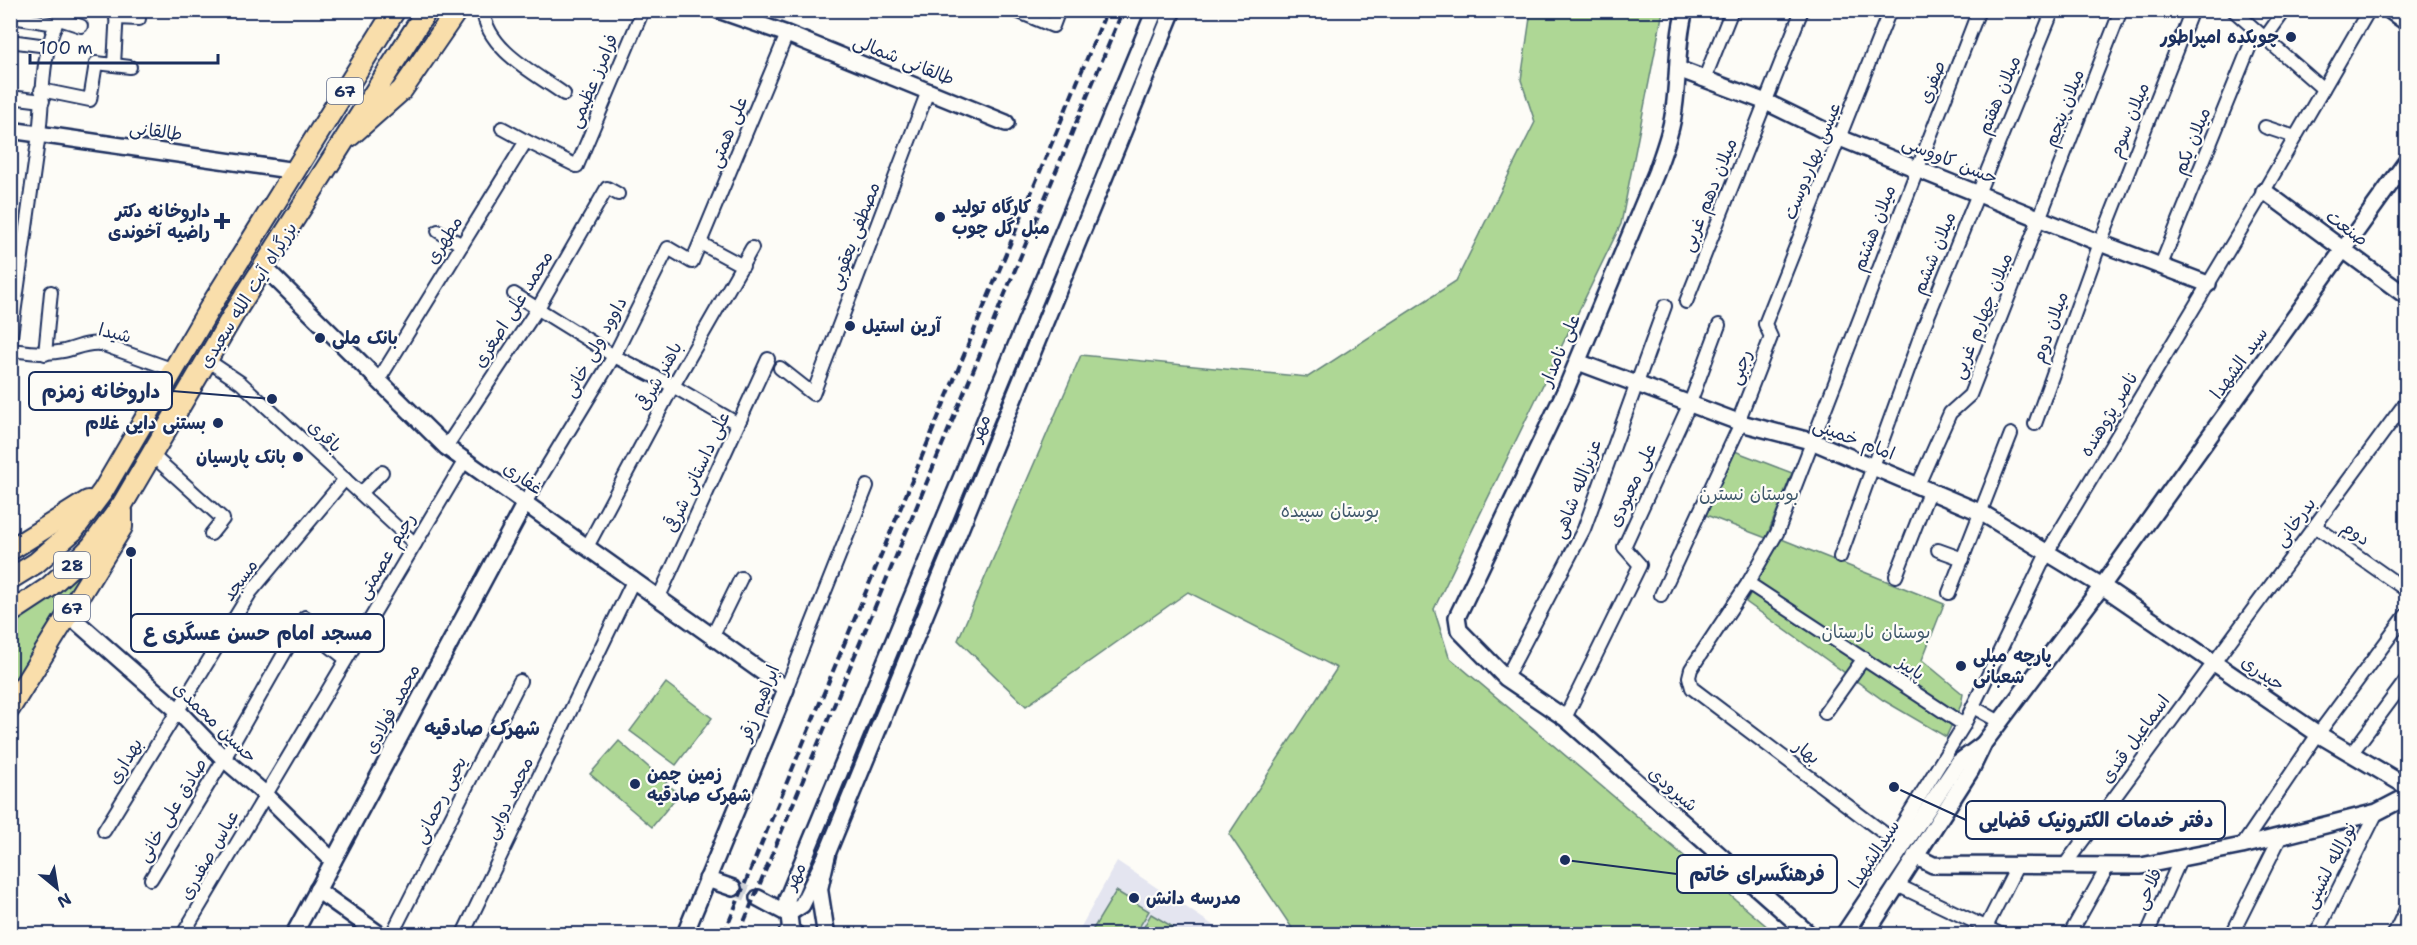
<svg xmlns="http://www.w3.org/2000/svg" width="2417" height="945" font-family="'Shantell Sans','Playpen Sans Arabic',sans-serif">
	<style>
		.built { fill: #e4e5f0 }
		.green { fill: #aed795; stroke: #64837a; stroke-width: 1.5 }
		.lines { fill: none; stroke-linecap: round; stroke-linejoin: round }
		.tertiary-tunnel { stroke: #d0d3d8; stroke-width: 15; stroke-dasharray: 15 8; stroke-linecap: butt }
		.minor-casing { stroke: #1b2f5e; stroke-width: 16 }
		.tertiary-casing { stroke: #1b2f5e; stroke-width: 20 }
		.secondary-casing { stroke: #1b2f5e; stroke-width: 21 }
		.primary-casing { stroke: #1b2f5e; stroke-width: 24 }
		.trunk-casing { stroke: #1b2f5e; stroke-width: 24 }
		.minor { stroke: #fdfcf7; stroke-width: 12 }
		.tertiary { stroke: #fdfcf7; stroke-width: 15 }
		.secondary { stroke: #fdfcf7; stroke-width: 16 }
		.primary { stroke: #f9deab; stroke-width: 20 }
		.trunk { stroke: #f9deab; stroke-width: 20 }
		.rail { stroke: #1b2f5e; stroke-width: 4; stroke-dasharray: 9 4.5; stroke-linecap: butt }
		.poi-dot { fill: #1b2f5e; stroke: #fdfcf7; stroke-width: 2 }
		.labels { text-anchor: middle; stroke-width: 4.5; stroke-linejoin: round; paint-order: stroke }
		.shield { fill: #fdfcf7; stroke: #5f6c8c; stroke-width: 1.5 }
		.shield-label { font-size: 16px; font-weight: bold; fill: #1b2f5e }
		.poi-label { font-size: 18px; font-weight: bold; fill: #1b2f5e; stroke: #fdfcf7; text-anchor: start }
		.street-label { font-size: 18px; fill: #1b2f5e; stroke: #fdfcf7 }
		.park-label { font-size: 18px; fill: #40596c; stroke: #fdfcf7 }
		.neighbourhood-label { font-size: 20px; font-weight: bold; fill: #1b2f5e; stroke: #fdfcf7 }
		.leader { fill: none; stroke: #1b2f5e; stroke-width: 2 }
		.callout-dot { fill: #1b2f5e; stroke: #fdfcf7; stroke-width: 2 }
		.callout { fill: #fdfcf7; stroke: #1b2f5e; stroke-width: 2 }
		.callout-label { font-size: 20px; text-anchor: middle; font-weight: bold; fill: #1b2f5e }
	</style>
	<rect width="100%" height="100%" fill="#fdfcf7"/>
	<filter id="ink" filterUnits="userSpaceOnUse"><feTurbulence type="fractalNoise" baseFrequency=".0167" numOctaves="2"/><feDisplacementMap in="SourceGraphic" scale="12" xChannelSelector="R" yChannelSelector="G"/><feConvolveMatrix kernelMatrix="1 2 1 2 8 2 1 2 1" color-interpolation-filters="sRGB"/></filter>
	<g filter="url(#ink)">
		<path class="built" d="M1117 861 1226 934H1077Z"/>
		<g class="green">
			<path d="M1531 11H1663L1621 224 1434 609 1449 657 1776 934H1296L1229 834 1337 668 1188 592 1026 706 958 640 1081 355 1308 377 1456 281 1535 122 1521 80Z"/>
			<path d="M1732 450 1792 473 1766 538 1706 515Z"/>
			<path d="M1779 538 1944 604 1922 660 1963 694 1961 705 1946 737 1883 700 1746 602Z"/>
			<path d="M83 572 11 688V624Z"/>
			<path d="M666 683 712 718 676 765 630 731Z"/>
			<path d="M619 741 679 794 652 827 590 774Z"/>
			<path d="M1116 891 1149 911 1135 934H1090Z"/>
			<path d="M1151 914 1173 927 1168 934H1140Z"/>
		</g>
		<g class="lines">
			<path class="tertiary-tunnel" d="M733 888 758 898"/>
			<defs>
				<g id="minor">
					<path d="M483 10C487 50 535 73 564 94"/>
					<path d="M1014 10 1053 26 1059 10"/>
					<path d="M2233 10 2323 89"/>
					<path d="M116 18 139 19"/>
					<path d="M59 19 81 26"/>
					<path d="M2265 38 2285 10"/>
					<path d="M10 41 47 46"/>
					<path d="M114 65 130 67"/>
					<path d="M1704 80 1732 10"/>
					<path d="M41 90 90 100 96 63 114 65 117 10"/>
					<path d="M10 97 43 101"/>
					<path d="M2265 127 2295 137"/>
					<path d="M526 141 577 166 643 10"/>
					<path d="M438 231 462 245"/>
					<path d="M702 244 743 266"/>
					<path d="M2161 265 2256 31"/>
					<path d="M514 294 614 356 673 386 738 424"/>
					<path d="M1686 302 1802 10"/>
					<path d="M10 343 39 134C44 93 40 63 56 24L12 17"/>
					<path d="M10 350C28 352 46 355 64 351 77 348 87 342 101 344L174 370"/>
					<path d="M45 354 51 292"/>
					<path d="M207 360 241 383 415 544"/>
					<path d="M780 368 813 394 928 91"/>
					<path d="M378 381 526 141 502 128"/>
					<path d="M2035 424 2100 243 2192 10"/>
					<path d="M446 447 538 308 607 188 618 194"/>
					<path d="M152 455 223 519 211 534"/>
					<path d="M1918 485 1950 413 1970 395 2121 10"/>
					<path d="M361 493 382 472"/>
					<path d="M525 503 614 356 668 248 692 262 787 34"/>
					<path d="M2315 526 2406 590"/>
					<path d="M587 547 673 386 752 248"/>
					<path d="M1938 550 1963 559"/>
					<path d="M1840 557 1924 326 2053 10"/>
					<path d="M1896 576 1930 489"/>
					<path d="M1748 583 1964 725"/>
					<path d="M1949 593 2011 434"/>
					<path d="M1661 595 1741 423V414L1771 337 1765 324 1890 10"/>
					<path d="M658 599 768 359"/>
					<path d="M712 637 741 578"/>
					<path d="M322 640 346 659"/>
					<path d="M1506 678 1584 529 1665 306"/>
					<path d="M786 689 867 486"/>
					<path d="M1973 707 2000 722"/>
					<path d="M1825 713 1864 658"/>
					<path d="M1565 718 1640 565 1624 547 1690 403 1719 325"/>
					<path d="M2351 754 2406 680"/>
					<path d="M104 831 250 593 345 479"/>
					<path d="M1901 846 1692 688 1689 677 1691 669 1748 583 1777 533 1979 10"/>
					<path d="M1901 846 1902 825 1964 725 2048 551 2264 191 2369 10"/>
					<path d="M2242 846 2318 734 2406 615"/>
					<path d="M2064 866 2406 402"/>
					<path d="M151 879 224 759 305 617"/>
					<path d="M1897 885 2000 934"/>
					<path d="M1983 933 2017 866"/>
					<path d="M183 934 465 460"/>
					<path d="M392 934 520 681"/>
					<path d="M463 934 634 579"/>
					<path d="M2070 934 2108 866"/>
					<path d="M2147 934 2181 858"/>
					<path d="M2232 934 2281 836"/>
					<path d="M2316 934 2377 812"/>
					<path d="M2394 934 2406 909"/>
				</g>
				<g id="tertiary">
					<path d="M718 10 787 34 1006 123"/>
					<path d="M1685 10C1676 43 1679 76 1674 109 1672 131 1663 152 1656 173L1566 389 1457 617 1459 630 1506 678 1565 718 1809 934"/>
					<path d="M2389 10 2406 22"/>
					<path d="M1678 69 1766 102 1840 138 2100 243 2208 284"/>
					<path d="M10 130 296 171"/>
					<path d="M2264 191 2406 296"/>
					<path d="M264 267 446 447 786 689 685 934"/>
					<path d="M1578 362 1741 423 1814 442 1982 513 2102 586 2318 734 2406 786"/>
					<path d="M68 614 177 710 224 759 265 794 333 861"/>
					<path d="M1915 856 1933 865 2141 866 2242 846 2377 812 2406 797"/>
					<path d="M707 879 733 888"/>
					<path d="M317 890 379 934"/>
					<path d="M758 898 788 914"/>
					<path d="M788 914 802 905 827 854 1173 10"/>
					<path d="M791 932 787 899 1155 10"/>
					<path d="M294 934 525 503"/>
					<path d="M1844 934 1959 762 1982 745"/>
					<path d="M1866 934 1971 770 1984 743 2102 586 2406 162"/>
				</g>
				<g id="secondary">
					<path d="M787 934 791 932 795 934"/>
					<path d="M826 934 819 889 827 854"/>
				</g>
				<path id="primary" d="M350 136 402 90 457 10"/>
				<g id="trunk">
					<path d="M10 550 88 501"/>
					<path d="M10 579 36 563 73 531 103 491 212 304 395 10"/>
					<path d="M10 613 48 588 73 565 92 546 122 505 235 312 427 10"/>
					<path d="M10 708 122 527V511"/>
				</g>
			</defs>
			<use href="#minor" class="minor-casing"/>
			<use href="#tertiary" class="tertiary-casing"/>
			<use href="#secondary" class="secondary-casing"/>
			<use href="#primary" class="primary-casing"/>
			<use href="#trunk" class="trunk-casing"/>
			<use href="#minor" class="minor"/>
			<use href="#tertiary" class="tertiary"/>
			<use href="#secondary" class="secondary"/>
			<use href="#primary" class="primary"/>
			<use href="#trunk" class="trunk"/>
			<g class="rail">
				<path d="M724 934 1107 10"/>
				<path d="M739 934 1123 10"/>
			</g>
		</g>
	</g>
	<g class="poi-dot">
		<circle cx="2291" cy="37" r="6"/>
		<circle cx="940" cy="217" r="6"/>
		<path d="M219 212h6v6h6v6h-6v6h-6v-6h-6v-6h6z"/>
		<circle cx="850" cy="326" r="6"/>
		<circle cx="320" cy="338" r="6"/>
		<circle cx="218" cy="423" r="6"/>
		<circle cx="298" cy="457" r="6"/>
		<circle cx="1961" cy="666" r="6"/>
		<circle cx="635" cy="784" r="6"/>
		<circle cx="1134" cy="898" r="6"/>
	</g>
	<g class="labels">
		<g class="shield">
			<rect x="327" y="78" width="36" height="26" rx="4.5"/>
			<rect x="54" y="552" width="36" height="26" rx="4.5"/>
			<rect x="54" y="595" width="36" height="26" rx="4.5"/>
		</g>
		<g class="shield-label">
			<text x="345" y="97">67</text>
			<text x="72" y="571">28</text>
			<text x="72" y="614">67</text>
		</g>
		<g class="poi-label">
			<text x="2279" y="43" text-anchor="end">چوبکده امپراطور</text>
			<text x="952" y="213">کارگاه تولید<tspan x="952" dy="21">مبل گل چوب</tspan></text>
			<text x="210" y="217" text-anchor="end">داروخانه دکتر<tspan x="210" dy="21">راضیه آخوندی</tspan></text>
			<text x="862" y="332">آرین استیل</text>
			<text x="332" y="344">بانک ملی</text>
			<text x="206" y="429" text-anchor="end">بستنی دایی غلام</text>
			<text x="286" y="463" text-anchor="end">بانک پارسیان</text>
			<text x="1973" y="662">پارچه مبلی<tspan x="1973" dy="21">شعبانی</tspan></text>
			<text x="647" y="780">زمین چمن<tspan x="647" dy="21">شهرک صادقیه</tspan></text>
			<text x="1146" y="904">مدرسه دانش</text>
		</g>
		<g class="street-label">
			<text transform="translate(904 60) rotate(22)" y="6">طالقانی شمالی</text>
			<text transform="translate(593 81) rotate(-67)" y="6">فرامرز عظیمی</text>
			<text transform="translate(1932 82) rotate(-68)" y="6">صفری</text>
			<text transform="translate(1999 95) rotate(-67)" y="6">میلان هفتم</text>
			<text transform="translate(2064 108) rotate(-69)" y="6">میلان پنجم</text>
			<text transform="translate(2129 120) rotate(-68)" y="6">میلان سوم</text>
			<text transform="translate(156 131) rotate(8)" y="6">طالقانی</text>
			<text transform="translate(728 132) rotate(-68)" y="6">علی همتی</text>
			<text transform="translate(2192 141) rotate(-68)" y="6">میلان یکم</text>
			<text transform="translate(1950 160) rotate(22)" y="6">حسن کاووسی</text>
			<text transform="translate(1812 161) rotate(-68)" y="6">عیسی بهاردوست</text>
			<text transform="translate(1709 195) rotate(-68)" y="6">میلان دهم غربی</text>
			<text transform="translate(1874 228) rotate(-69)" y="6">میلان هشتم</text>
			<text transform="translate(2347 228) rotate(37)" y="6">صنعت</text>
			<text transform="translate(854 236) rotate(-69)" y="6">مصطفی یعقوبی</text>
			<text transform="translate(444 240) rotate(-58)" y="6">مطهری</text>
			<text transform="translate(1934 253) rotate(-68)" y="6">میلان ششم</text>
			<text transform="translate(248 295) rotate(-58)" y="6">بزرگراه آیت الله سعیدی</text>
			<text transform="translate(513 309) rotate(-58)" y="6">محمد علی اصغری</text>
			<text transform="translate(1982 316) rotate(-68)" y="6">میلان چهارم غربی</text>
			<text transform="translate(2050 327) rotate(-70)" y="6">میلان دوم</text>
			<text transform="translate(115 333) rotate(14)" y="6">شیدا</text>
			<text transform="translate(595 347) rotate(-61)" y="6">داوود ولی خانی</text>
			<text transform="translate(1560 350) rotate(-67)" y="6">علی نامدار</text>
			<text transform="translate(2239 363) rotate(-54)" y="6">سید الشهدا</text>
			<text transform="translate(1740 367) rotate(-69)" y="6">رجبی</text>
			<text transform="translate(659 376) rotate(-61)" y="6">باهنر شرقی</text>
			<text transform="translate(2109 414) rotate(-59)" y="6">ناصر پژوهنده</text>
			<text transform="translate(980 428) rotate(-68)" y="6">مهر</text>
			<text transform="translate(325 436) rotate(43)" y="6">باقری</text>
			<text transform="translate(1854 439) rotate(21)" y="6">امام خمینی</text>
			<text transform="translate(697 472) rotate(-65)" y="6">علی داستانی شرقی</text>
			<text transform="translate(523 478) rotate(35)" y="6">غفاری</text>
			<text transform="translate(1632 485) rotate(-65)" y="6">علی معبودی</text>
			<text transform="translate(1577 489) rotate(-69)" y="6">عزیزالله شاهی</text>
			<text transform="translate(2295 522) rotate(-53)" y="6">بدرخانی</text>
			<text transform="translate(2356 533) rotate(35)" y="6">دوم</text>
			<text transform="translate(386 556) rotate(-59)" y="6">رحیم عصمتی</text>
			<text transform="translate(240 580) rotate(-54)" y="6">مسجد</text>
			<text transform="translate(1911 668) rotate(34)" y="6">پاییز</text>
			<text transform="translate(2263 673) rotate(35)" y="6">حیدری</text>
			<text transform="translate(759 703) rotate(-68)" y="6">ابراهیم زقر</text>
			<text transform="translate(392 709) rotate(-62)" y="6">محمد فولادی</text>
			<text transform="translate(215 722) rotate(44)" y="6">حسین محمدی</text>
			<text transform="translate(2135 739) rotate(-54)" y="6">اسماعیل قندی</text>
			<text transform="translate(1807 752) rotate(37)" y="6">بهار</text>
			<text transform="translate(125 761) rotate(-59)" y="6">بهداری</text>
			<text transform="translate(1673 789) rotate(41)" y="6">شیرودی</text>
			<text transform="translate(509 798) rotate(-64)" y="6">محمد دوابی</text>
			<text transform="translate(440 800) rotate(-63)" y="6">یحیی رحمانی</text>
			<text transform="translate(172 810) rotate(-59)" y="6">صادق علی خانی</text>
			<text transform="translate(1874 854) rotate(-57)" y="6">سیدالشهدا</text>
			<text transform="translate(209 855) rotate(-60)" y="6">عباس صفدری</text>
			<text transform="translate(2330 865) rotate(-63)" y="6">نورالله لشینی</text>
			<text transform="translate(795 876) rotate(-64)" y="6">مهر</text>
			<text transform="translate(2148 889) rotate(-66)" y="6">فلاحی</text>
		</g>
		<g class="park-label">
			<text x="1749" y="500">بوستان نسترن</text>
			<text x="1330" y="517">بوستان سپیده</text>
			<text x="1876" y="638">بوستان نارستان</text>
		</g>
		<g class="neighbourhood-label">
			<text x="482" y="735">شهرک صادقیه</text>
		</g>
	</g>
	<path class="leader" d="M272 399L172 391M131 552L131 633M1894 787L1966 820M1565 860L1677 874"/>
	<g class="callout-dot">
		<circle cx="272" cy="399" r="6"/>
		<circle cx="131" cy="552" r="6"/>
		<circle cx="1894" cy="787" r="6"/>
		<circle cx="1565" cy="860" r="6"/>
	</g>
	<g class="callout">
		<rect x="29" y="372" width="143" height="38" rx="6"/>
		<rect x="131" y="614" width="253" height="38" rx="6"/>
		<rect x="1966" y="801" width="259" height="38" rx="6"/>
		<rect x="1677" y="855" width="160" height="38" rx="6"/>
	</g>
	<g class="callout-label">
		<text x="101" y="398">داروخانه زمزم</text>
		<text x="258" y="640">مسجد امام حسن عسگری ع</text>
		<text x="2096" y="827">دفتر خدمات الکترونیک قضایی</text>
		<text x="1757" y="881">فرهنگسرای خاتم</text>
	</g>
	<rect width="2417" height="945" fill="none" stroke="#fdfcf7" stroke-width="36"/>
	<rect x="18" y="18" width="2381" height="909" fill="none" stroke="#1b2f5e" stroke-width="2" filter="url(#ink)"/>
	<g transform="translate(57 888) rotate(150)" stroke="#fdfcf7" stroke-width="4.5" paint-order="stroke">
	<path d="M0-4.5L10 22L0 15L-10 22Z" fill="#1b2f5e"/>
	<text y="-9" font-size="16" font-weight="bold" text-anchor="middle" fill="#1b2f5e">N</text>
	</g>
	<path d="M30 54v9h188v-9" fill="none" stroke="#1b2f5e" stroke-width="3"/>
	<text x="39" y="54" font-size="18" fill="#1b2f5e" stroke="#fdfcf7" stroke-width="4.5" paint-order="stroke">100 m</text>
</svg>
